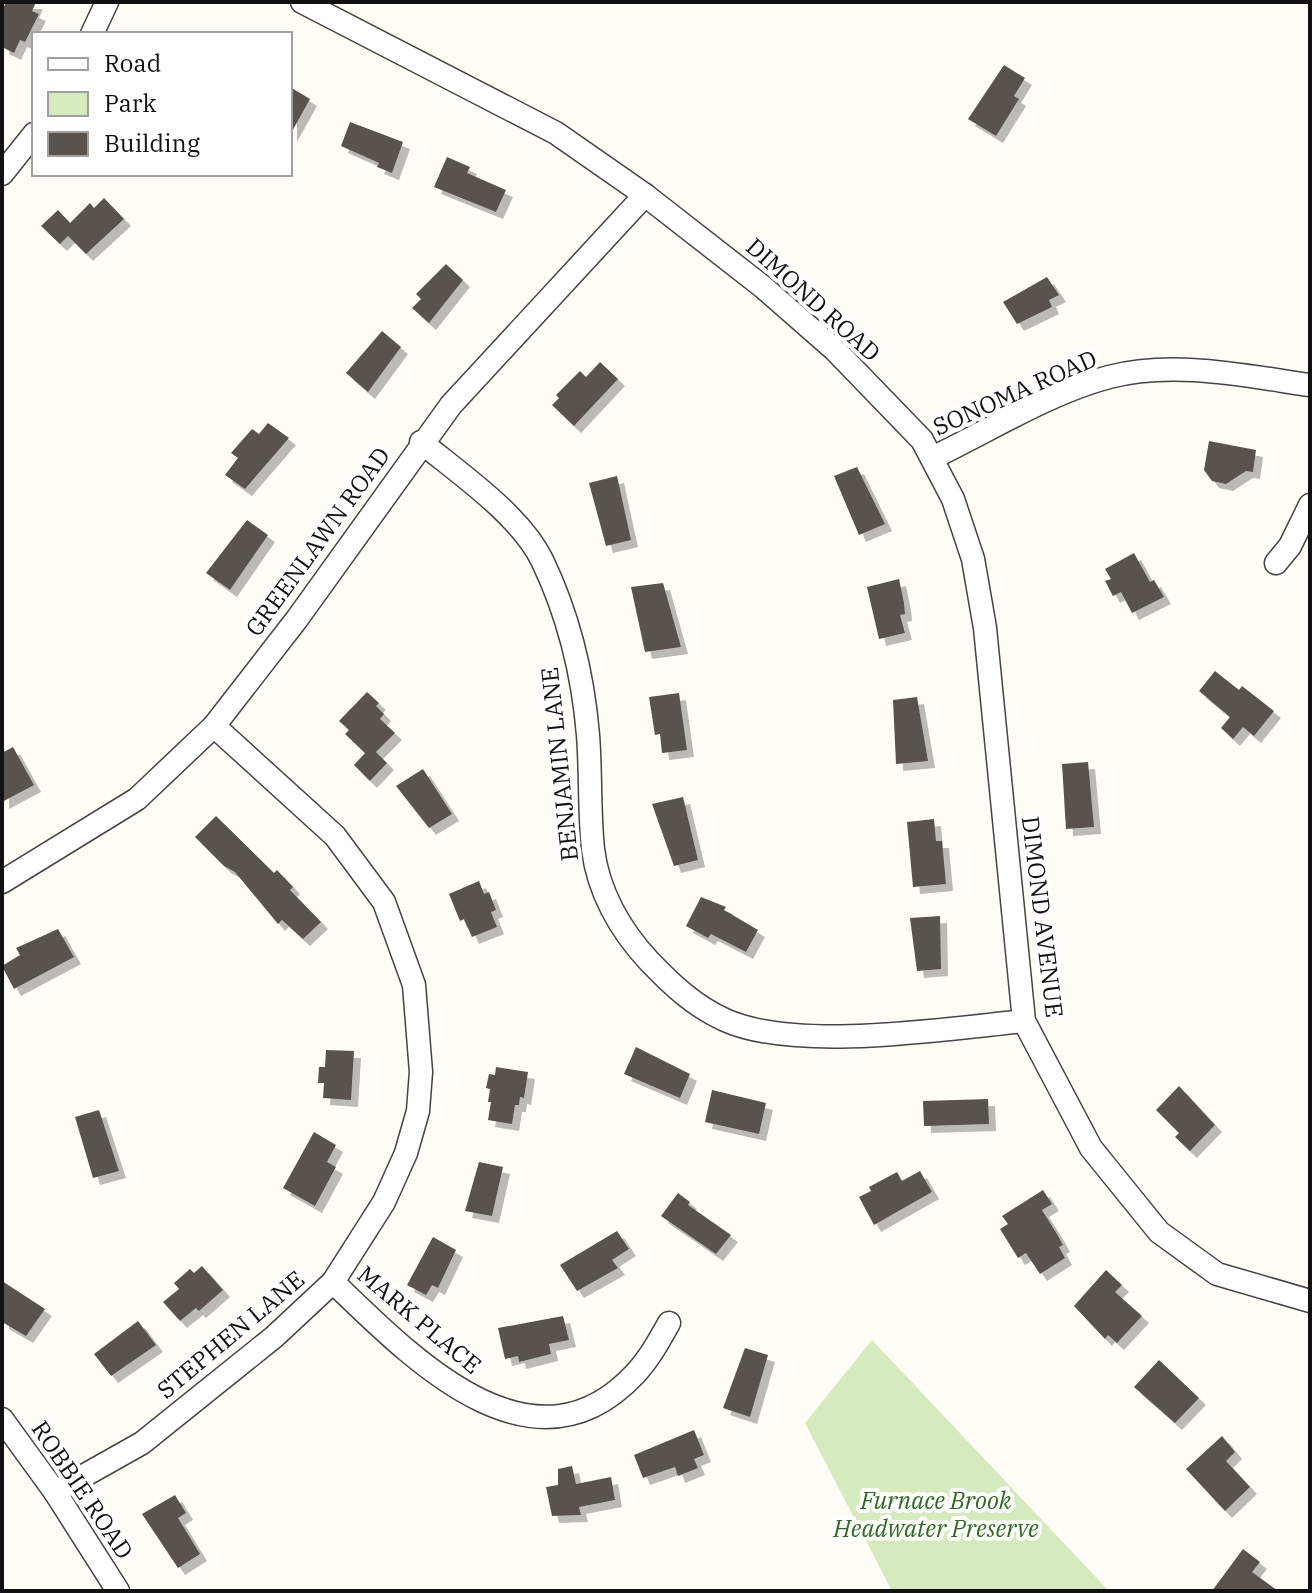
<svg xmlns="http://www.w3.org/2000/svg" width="1312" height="1593" font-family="'IBM Plex Serif',serif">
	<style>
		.green { fill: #d5ebbd }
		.building { fill: #5a524d; filter: url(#shadow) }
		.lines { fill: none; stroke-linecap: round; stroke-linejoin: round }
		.street-casing { stroke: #444; stroke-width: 25 }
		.street { stroke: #fff; stroke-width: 22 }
		.labels { text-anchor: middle; stroke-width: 8; stroke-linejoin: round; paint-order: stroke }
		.street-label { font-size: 24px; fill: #111; stroke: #fff }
		.park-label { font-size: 24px; font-style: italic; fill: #2f6b1f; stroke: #fff }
	</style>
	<defs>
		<filter id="shadow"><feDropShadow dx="7" dy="7" stdDeviation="0" flood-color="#0004"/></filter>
	</defs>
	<rect width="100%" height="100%" fill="#fffdf5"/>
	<path class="green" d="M872 1340 1109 1591H892L805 1423Z"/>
	<g class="building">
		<path d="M6 2H36L32 11 39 14 25 42 20 40 14 53 2 47V11Z"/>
		<path d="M1004 65 1025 78 1014 96 1019 99 996 136 968 119Z"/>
		<path d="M290 87 310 99 290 135Z"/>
		<path d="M350 122 403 142 392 173 377 167 379 163 341 146Z"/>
		<path d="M447 157 470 167 467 173 506 190 496 212 434 187Z"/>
		<path d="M104 198 124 219 86 254 68 236 60 244 41 226 58 210 70 223 90 203 94 208Z"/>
		<path d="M446 264 463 280 429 323 412 308 421 299 416 294Z"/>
		<path d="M1047 277 1059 295 1049 300 1052 307 1017 324 1003 302Z"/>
		<path d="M382 331 401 347 368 392 346 373Z"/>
		<path d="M600 362 618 379 574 426 552 405 559 398 556 395 580 371 586 377Z"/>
		<path d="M268 423 289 438 245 489 225 475 238 458 231 453 252 429 259 434Z"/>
		<path d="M1209 441 1256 450 1253 472 1246 471 1226 484 1212 481 1204 470Z"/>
		<path d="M857 467 885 524 859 535 834 476Z"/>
		<path d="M617 476 631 540 606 546 589 483Z"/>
		<path d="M247 520 268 535 230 590 206 573Z"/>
		<path d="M1134 553 1150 582 1154 580 1164 597 1132 613 1121 592 1113 596 1105 581 1111 579 1105 569Z"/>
		<path d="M899 579 904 603 905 614 900 615 905 633 879 639 867 587Z"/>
		<path d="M663 583 681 647 645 652 631 587Z"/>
		<path d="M1215 671 1239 690 1242 686 1274 711 1254 736 1243 727 1233 739 1221 728 1230 717 1199 691Z"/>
		<path d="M367 692 379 703 376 706 384 714 380 719 395 733 376 752 387 763 370 781 354 765 365 753 345 734 349 730 339 721Z"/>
		<path d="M679 693 687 750 662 753 660 734 655 735 649 697Z"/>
		<path d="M917 697 928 761 896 764 893 700Z"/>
		<path d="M13 747 34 785 2 802V753Z"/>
		<path d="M1088 762 1094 827 1066 829 1062 764Z"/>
		<path d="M423 769 452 814 429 828 396 786Z"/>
		<path d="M683 797 698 860 674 866 652 804Z"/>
		<path d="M216 816 274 873 277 870 293 887 290 890 321 922 303 939 282 920 278 924 235 872 224 866 195 837Z"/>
		<path d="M934 819 936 841H942L946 884 913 887 907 822Z"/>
		<path d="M479 881 484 894 489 892 496 910 491 912 497 927 472 937 464 919 460 921 449 894Z"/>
		<path d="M701 897 726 907 724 910 758 930 746 952 711 934 708 938 686 926Z"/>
		<path d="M940 916 941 969 917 971 910 918Z"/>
		<path d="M58 929 74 957 14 989 2 966 20 955 16 948Z"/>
		<path d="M636 1047 690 1074 680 1098 624 1074Z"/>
		<path d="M326 1050 354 1051 351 1100 323 1098 324 1083H318L319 1067H325Z"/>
		<path d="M496 1067 528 1072 524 1098 520 1097 519 1105H515L512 1124 488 1120 491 1102H488L490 1089 486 1088 489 1074 495 1075Z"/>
		<path d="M1179 1086 1215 1125 1190 1151 1175 1137 1179 1133 1156 1110Z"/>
		<path d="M712 1090 766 1103 759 1134 705 1122Z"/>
		<path d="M988 1099 989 1124 924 1126 923 1101Z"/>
		<path d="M99 1110 119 1171 93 1178 75 1117Z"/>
		<path d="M314 1132 336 1145 327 1162 336 1167 315 1206 283 1188Z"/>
		<path d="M479 1162 503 1167 492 1216 465 1211Z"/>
		<path d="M920 1171 932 1192 874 1225 859 1197 871 1191 869 1187 897 1172 902 1181Z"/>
		<path d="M1043 1190 1052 1204 1042 1210 1057 1234 1063 1245 1059 1247 1065 1258 1040 1274 1026 1253 1018 1258 1000 1229 1008 1224 1002 1216Z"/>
		<path d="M678 1193 690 1202 688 1205 731 1235 716 1254 661 1216Z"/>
		<path d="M617 1231 629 1249 612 1260 618 1268 577 1291 560 1265Z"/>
		<path d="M433 1237 456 1250 438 1288 432 1285 426 1295 407 1285Z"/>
		<path d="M202 1266 223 1290 199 1311 196 1308 180 1321 163 1302 179 1289 174 1283 190 1269 194 1273Z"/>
		<path d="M1106 1270 1122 1285 1115 1292 1142 1316 1117 1343 1108 1335 1105 1339 1074 1306Z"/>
		<path d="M2 1281 45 1309 26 1336 2 1322Z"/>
		<path d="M563 1316 569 1340 549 1344 551 1354 519 1362 518 1356 505 1359 498 1328Z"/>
		<path d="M138 1321 156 1345 111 1376 94 1354Z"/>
		<path d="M745 1348 768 1355 750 1417 723 1408Z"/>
		<path d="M1159 1360 1199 1398 1175 1423 1134 1387Z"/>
		<path d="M694 1430 704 1455 694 1459 698 1468 678 1476 675 1467 643 1478 634 1455Z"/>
		<path d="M1222 1436 1235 1452 1226 1461 1250 1487 1225 1511 1186 1469Z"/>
		<path d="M572 1466 576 1484 611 1477 615 1500 579 1507 581 1515 552 1516 546 1487 558 1485V1469Z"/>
		<path d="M175 1495 186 1513 178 1518 200 1554 178 1568 142 1514Z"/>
		<path d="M1243 1549 1260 1562 1252 1572 1278 1591H1212Z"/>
	</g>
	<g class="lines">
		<defs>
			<g id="street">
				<path d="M302 2 556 133 645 195 763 287 835 350 922 440 953 499 973 559 985 628 1024 1021 1091 1148 1159 1232 1217 1274 1310 1301"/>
				<path d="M92 34 107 2"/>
				<path d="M2 174 34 134"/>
				<path d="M421 442C460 474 520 515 542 560 568 614 583 675 588 735 591 773 589 811 593 849 598 891 620 930 649 961 672 985 694 1006 725 1020 796 1052 945 1029 1024 1021"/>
				<path d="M932 458C989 431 1048 393 1109 377 1174 360 1246 376 1310 385"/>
				<path d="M1276 563 1290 546 1310 505"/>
				<path d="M2 882 137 799 214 726 297 619 451 405 645 195"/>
				<path d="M333 1282C410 1356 532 1484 635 1374 649 1359 659 1341 669 1323"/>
				<path d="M2 1419 55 1492 118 1591"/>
				<path d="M55 1492 142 1443 274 1337 333 1282 384 1202 406 1153 418 1111 421 1072 414 985 384 902 335 836 214 726"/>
			</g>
		</defs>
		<use href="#street" class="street-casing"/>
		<use href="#street" class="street"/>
	</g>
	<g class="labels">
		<g class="street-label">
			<text transform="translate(813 300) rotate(42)" y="8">DIMOND ROAD</text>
			<text transform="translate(1015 393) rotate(-24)" y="8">SONOMA ROAD</text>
			<text transform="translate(318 542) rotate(-54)" y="8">GREENLAWN ROAD</text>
			<text transform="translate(560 764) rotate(-96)" y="8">BENJAMIN LANE</text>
			<text transform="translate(1042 917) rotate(83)" y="8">DIMOND AVENUE</text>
			<text transform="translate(419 1320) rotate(40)" y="8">MARK PLACE</text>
			<text transform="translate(231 1335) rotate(-40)" y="8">STEPHEN LANE</text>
			<text transform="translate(82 1490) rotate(56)" y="8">ROBBIE ROAD</text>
		</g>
		<g class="park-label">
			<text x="936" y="1509">Furnace Brook<tspan x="936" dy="28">Headwater Preserve</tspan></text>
		</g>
	</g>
	<rect width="1312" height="1593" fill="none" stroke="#111111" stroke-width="8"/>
	<rect x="32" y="32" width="260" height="144" fill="#ffffff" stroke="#a0a0a0" stroke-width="2"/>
	<rect x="48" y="58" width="40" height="12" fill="#ffffff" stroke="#a0a0a0" stroke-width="2"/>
	<text x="104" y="72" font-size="24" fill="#111111">Road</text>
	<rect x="48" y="92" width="40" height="24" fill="#d5ebbd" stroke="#a0a0a0" stroke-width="2"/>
	<text x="104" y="112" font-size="24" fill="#111111">Park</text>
	<rect x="48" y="132" width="40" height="24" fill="#5a524d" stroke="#a0a0a0" stroke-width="2"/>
	<text x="104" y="152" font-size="24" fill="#111111">Building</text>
</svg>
